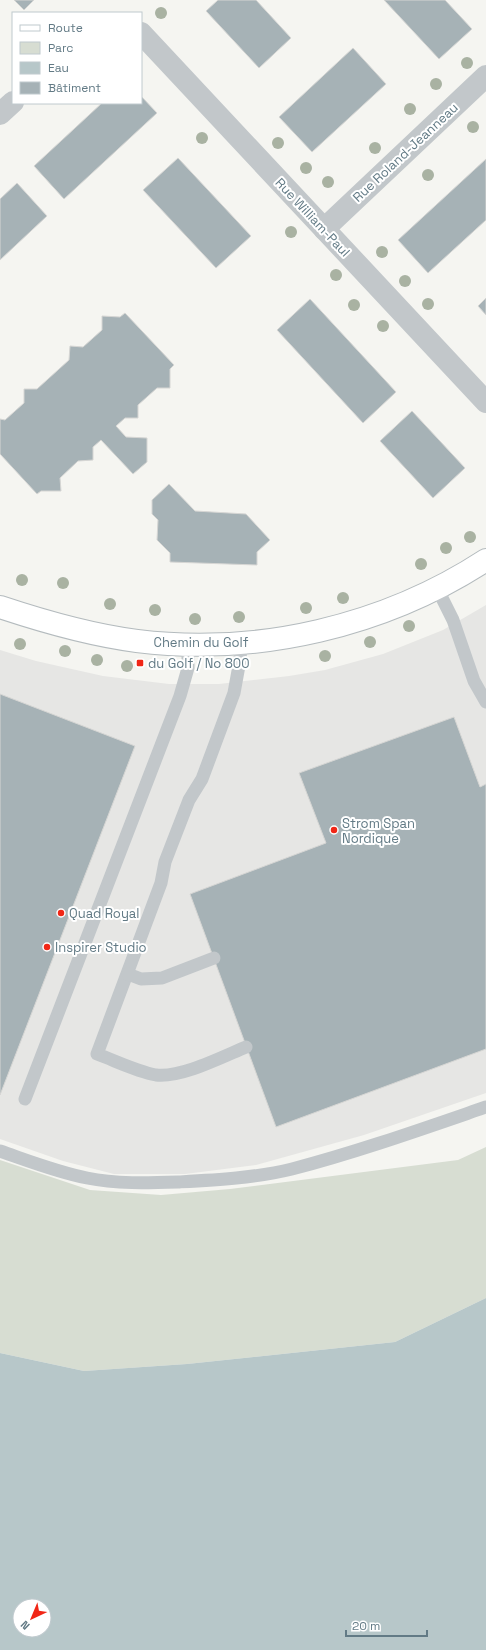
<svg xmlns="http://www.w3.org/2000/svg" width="486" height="1650" font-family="'Space Grotesk',sans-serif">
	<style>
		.built { fill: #e6e6e4 }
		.green { fill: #d7ddd2 }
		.water { fill: #b7c7c9; fill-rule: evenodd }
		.building { fill: #a6b2b6; stroke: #d6d6d4 }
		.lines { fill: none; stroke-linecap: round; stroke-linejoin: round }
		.secondary-casing { stroke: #b4bbbe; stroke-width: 24 }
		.lane { stroke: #c2c7ca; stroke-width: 13 }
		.street { stroke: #c2c7ca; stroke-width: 22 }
		.secondary { stroke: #fff; stroke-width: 22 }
		.tree { fill: #a9b2a2 }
		.poi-dot { fill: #f12616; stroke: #fff; stroke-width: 1.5 }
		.labels { text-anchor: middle; stroke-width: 4; stroke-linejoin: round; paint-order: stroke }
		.street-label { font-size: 13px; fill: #627a85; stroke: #fff }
		.poi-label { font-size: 13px; fill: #627a85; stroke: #fff; text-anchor: start }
	</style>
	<rect width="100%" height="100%" fill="#f5f5f1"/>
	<path class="built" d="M486 605V1093L364 1135 256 1165 185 1174H114L63 1161 0 1139V650L36 661 103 676 169 684H219L289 676 325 670 383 654 443 630Z"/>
	<path class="green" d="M486 1147V1298L395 1342 187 1364 84 1371 0 1353V1160L90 1190 161 1195 230 1189 458 1160Z"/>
	<path class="water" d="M486 1298V1650H0V1353L84 1371 187 1364 395 1342ZM20 1606H44V1630H20Z"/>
	<g class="building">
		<path d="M14 0H34L24 10Z"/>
		<path d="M218 0H256L291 38 259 68 206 11Z"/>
		<path d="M384 0H445L472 29 439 59Z"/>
		<path d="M353 48 386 84 312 152 279 117Z"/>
		<path d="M141 96 157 113 64 199 34 166 102 103H141Z"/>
		<path d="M178 158 251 236 216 268 143 190Z"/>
		<path d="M486 159V220L428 273 398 240Z"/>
		<path d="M17 183 47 216 0 260V199Z"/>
		<path d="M486 298V315L478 306Z"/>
		<path d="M310 299 396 392 363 423 277 330Z"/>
		<path d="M125 313 174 365 170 369V388H157L138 405V418H125L116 426 126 437 147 438V462L133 474 101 440 93 447V460L78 461 60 478 61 491H41L37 494 0 454V419L5 420 24 403V389H37L69 360 70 346 83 347 102 330V316L120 317Z"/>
		<path d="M412 411 465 468 433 498 380 441Z"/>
		<path d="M169 484 195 511 246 514 270 540 257 552V565L170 562V553L157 540 158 520 152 514V500Z"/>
		<path d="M0 694 135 746 0 1095Z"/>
		<path d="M454 717 480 787 486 784V1049L276 1127 190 894 326 843 299 773Z"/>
	</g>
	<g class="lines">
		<defs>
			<path id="secondary" d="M0 607C45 622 90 635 137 641 258 656 385 626 486 560"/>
		</defs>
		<use href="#secondary" class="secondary-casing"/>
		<g class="lane">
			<path d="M437 588 453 620 474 681 486 702"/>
			<path d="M241 644 240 660 234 693 202 779 189 800 170 849 165 862 161 883 97 1054C116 1061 136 1071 156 1075 181 1078 222 1057 246 1047"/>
			<path d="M128 974 141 979 162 978 214 958"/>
			<path d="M25 1099 180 696 188 668V645"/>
			<path d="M0 1151C29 1161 57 1172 87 1178 116 1184 147 1183 178 1182 215 1180 255 1178 292 1169 357 1152 422 1129 486 1107"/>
		</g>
		<g class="street">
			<path d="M141 33 486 402"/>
			<path d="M0 114 13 102"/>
			<path d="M324 229 486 76"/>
		</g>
		<use href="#secondary" class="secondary"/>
	</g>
	<g class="tree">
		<circle cx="161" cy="13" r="6"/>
		<circle cx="467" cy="63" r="6"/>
		<circle cx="436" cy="84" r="6"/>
		<circle cx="410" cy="109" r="6"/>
		<circle cx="473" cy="127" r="6"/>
		<circle cx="202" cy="138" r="6"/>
		<circle cx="278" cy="143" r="6"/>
		<circle cx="375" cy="148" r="6"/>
		<circle cx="306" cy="168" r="6"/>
		<circle cx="428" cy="175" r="6"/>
		<circle cx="328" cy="182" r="6"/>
		<circle cx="291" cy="232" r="6"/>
		<circle cx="382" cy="252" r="6"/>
		<circle cx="336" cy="275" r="6"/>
		<circle cx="405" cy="281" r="6"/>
		<circle cx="428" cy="304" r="6"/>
		<circle cx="354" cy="305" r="6"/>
		<circle cx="383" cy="326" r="6"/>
		<circle cx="470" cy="537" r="6"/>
		<circle cx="446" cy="548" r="6"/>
		<circle cx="421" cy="564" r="6"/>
		<circle cx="22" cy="580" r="6"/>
		<circle cx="63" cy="583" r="6"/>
		<circle cx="343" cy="598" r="6"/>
		<circle cx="110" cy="604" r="6"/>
		<circle cx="306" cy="608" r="6"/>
		<circle cx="155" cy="610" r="6"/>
		<circle cx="239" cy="617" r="6"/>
		<circle cx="195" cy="619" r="6"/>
		<circle cx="409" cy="626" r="6"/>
		<circle cx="370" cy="642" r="6"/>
		<circle cx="20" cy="644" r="6"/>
		<circle cx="65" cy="651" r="6"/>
		<circle cx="325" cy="656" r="6"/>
		<circle cx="97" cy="660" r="6"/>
		<circle cx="127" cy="666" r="6"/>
	</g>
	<g class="poi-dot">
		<rect x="136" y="659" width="8" height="8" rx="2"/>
		<circle cx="334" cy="830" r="4"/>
		<circle cx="61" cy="913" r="4"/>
		<circle cx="47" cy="947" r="4"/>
	</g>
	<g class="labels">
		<g class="street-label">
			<text transform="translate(405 152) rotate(-43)" y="5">Rue Roland-Jeanneau</text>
			<text transform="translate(313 217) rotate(47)" y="5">Rue William-Paul</text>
			<text x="201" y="647">Chemin du Golf</text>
		</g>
		<g class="poi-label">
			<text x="148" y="668">du Golf / No 800</text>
			<text x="342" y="828">Strom Span<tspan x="342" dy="15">Nordique</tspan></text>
			<text x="69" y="918">Quad Royal</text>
			<text x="55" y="952">Inspirer Studio</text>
		</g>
	</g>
	<rect x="12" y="12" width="130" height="92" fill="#ffffff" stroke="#c0cace"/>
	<rect x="20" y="25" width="20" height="6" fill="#ffffff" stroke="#c0cace"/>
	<text x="48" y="32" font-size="12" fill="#627a85">Route</text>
	<rect x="20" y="42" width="20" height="12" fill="#d7ddd2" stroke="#c0cace"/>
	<text x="48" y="52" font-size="12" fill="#627a85">Parc</text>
	<rect x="20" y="62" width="20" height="12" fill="#b7c7c9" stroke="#c0cace"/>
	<text x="48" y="72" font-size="12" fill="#627a85">Eau</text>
	<rect x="20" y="82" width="20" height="12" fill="#a6b2b6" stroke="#c0cace"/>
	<text x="48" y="92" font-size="12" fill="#627a85">Bâtiment</text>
	<g transform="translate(32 1618) rotate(224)"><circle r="19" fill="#ffffff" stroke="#c0cace"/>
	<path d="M0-3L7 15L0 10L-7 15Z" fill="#f12616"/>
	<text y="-6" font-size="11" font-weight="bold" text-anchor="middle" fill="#627a85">N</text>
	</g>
	<path d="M346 1630v6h81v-6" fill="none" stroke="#627a85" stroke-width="2"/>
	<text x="352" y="1630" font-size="12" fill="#627a85" stroke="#ffffff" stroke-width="3" paint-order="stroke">20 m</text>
</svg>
